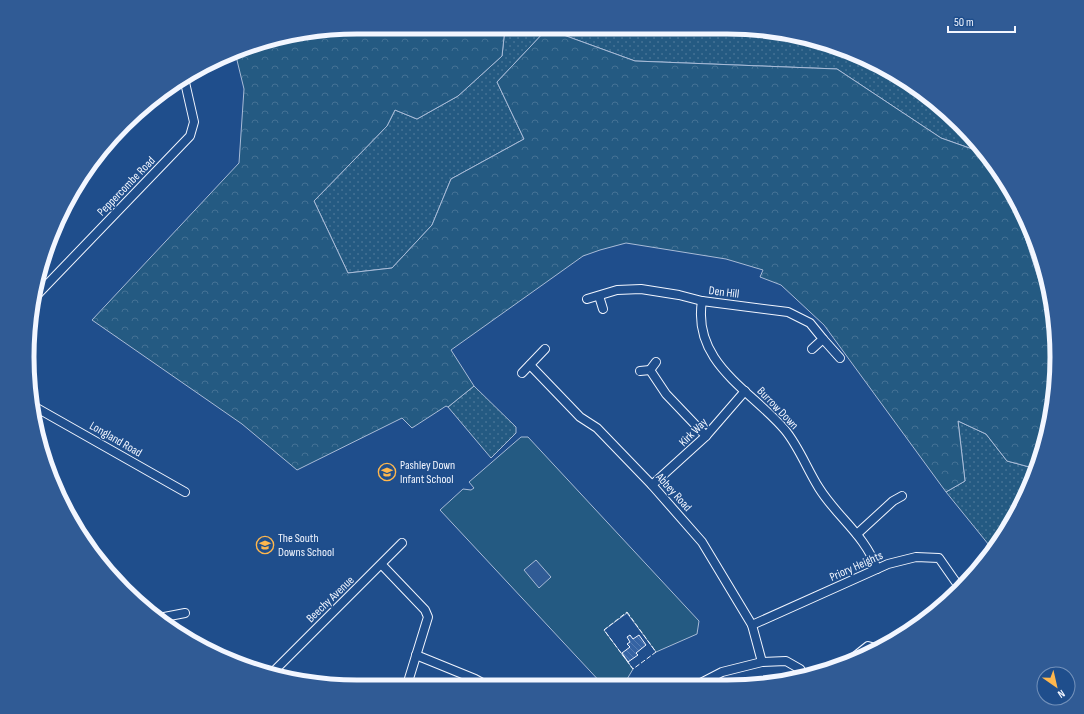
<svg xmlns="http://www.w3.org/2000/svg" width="1084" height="714" font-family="'Sofia Sans Condensed',sans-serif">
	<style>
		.grass { fill: url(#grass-dots); stroke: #a8bbd7 }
		.forest { fill: url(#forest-crowns); stroke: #a8bbd7 }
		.garden { fill: #245a82; stroke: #a8bbd7 }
		.parking { fill: #305b95; stroke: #a8bbd7 }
		.building { fill: url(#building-back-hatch); stroke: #f2f6ff }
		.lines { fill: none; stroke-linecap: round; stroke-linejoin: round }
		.minor-casing { stroke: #f2f6ff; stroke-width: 10 }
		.minor { stroke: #1f4e8c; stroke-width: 8 }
		.fence { stroke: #f2f6ff; stroke-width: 1; stroke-dasharray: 5 2; stroke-linecap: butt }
		.labels { text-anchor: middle; stroke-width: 3; stroke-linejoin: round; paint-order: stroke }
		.street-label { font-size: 12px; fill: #f2f6ff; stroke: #1f4e8c }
		.poi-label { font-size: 12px; fill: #f2f6ff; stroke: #1f4e8c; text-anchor: start }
		.rim { fill: none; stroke: #f2f6ff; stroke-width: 5 }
	</style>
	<defs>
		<pattern id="grass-dots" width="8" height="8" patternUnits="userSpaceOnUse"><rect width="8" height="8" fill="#245a82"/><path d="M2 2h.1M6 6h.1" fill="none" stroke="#447295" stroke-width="1.8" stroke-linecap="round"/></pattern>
		<pattern id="forest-crowns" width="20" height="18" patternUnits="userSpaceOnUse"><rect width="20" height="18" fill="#245a82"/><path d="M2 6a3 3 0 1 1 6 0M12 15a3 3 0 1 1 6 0" fill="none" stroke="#447295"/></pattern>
		<pattern id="building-back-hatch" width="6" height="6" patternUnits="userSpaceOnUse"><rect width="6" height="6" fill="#3563a3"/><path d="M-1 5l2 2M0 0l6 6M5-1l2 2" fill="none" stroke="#537ab1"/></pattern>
	</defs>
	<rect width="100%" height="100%" fill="#1f4e8c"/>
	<g class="grass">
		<path d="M505 28 770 30 873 61 945 109 989 156 1001 176 975 150 941 138 837 69 635 61 547 29 497 82 524 139 451 179 432 225 392 268 348 273 314 201 387 126 395 110 417 119 458 96 502 56Z"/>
		<path d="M1010 190C1028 220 1043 255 1049 290L1041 287Z"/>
		<path d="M474 386 516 427V433L491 458 448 407Z"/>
		<path d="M958 421 986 434 1007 461 1037 469 1013 522 993 550 946 492 965 481Z"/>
	</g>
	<path class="forest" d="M357 27 505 28 502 56 458 96 417 119 395 110 387 126 314 201 348 273 392 268 432 225 451 179 524 139 497 82 547 29 635 61 837 69 941 138 975 150 1001 176 1010 190 1041 287 1049 290 1056 336 1054 400 1037 469 1007 461 986 434 958 421 965 481 946 492 824 325 781 285 760 277 763 270 726 259 626 243 600 250 583 256 451 350 474 386 448 407 446 406 412 428 402 418 297 470 242 424 92 320 239 163 244 89 235 52 251 44Z"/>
	<path class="garden" d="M521 437H528L699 621 697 634 656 652 627 613 604 630 633 669 623 686H604L440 510 463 489 471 490 474 488 469 482Z"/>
	<path class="parking" d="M536 560 551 577 539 588 524 570Z"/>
	<path class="building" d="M630 635 633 639 639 635 646 645 636 653 638 655 628 662 622 653 630 647 627 644 630 642 627 637Z"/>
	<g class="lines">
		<defs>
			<g id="minor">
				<path d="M37 295 190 136 194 122 184 78"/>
				<path d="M599 296 603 309"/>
				<path d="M587 299 617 290 641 289 679 295 702 301 788 312 810 323 823 339 812 349"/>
				<path d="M702 301C692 363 751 390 785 430 799 447 807 469 819 488 837 517 865 535 877 569"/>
				<path d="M823 339 840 358"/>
				<path d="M656 362 650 370 666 394 706 436"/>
				<path d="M530 365 580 417 597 428 652 485 702 542 752 625 762 662"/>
				<path d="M640 371 650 370"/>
				<path d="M522 373 545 349"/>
				<path d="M35 407 185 492"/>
				<path d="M652 485 706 436 745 391"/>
				<path d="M857 534 893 501 902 496"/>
				<path d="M382 565 425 610 428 617 407 685"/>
				<path d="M130 594 136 601"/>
				<path d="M159 618 185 613"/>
				<path d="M752 625 888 564 916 557 939 558 960 588"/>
				<path d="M416 655 475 679 486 685"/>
				<path d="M848 662 868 646 879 649"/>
				<path d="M273 672 402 543"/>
				<path d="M695 686 722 672 762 662 786 661 800 669 806 677"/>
			</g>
		</defs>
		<use href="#minor" class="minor-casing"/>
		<use href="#minor" class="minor"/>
		<path class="fence" d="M627 612 656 652 633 669 604 630Z"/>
	</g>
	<defs>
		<symbol id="school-ring" viewBox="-11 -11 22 22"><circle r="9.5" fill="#1f4e8c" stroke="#ffb74d" stroke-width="1.5"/><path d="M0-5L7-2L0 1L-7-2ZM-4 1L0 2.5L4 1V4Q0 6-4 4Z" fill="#ffb74d"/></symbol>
	</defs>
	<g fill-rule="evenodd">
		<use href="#school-ring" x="377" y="462" width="20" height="20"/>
		<use href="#school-ring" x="255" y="535" width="20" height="20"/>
	</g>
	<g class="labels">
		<g class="street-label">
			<text transform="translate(126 186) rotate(-46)" y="4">Peppercombe Road</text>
			<text transform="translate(724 292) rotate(7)" y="4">Den Hill</text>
			<text transform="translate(778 408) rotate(46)" y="4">Burrow Down</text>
			<text transform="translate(693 432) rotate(-45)" y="4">Kirk Way</text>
			<text transform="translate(116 439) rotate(30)" y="4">Longland Road</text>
			<text transform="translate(674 492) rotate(48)" y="4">Abbey Road</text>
			<text transform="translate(856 566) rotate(-24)" y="4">Priory Heights</text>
			<text transform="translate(330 599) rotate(-44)" y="4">Beechy Avenue</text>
		</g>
		<g class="poi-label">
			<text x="400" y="469">Pashley Down<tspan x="400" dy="14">Infant School</tspan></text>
			<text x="278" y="542">The South<tspan x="278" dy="14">Downs School</tspan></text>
		</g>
	</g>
	<path d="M0 0H1084V714H0ZM357 34H727A323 323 0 0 1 1050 357V357A323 323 0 0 1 727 680H357A323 323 0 0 1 34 357V357A323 323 0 0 1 357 34Z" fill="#305b95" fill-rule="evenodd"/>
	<path class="rim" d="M357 34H727A323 323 0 0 1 1050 357V357A323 323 0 0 1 727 680H357A323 323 0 0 1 34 357V357A323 323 0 0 1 357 34Z"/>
	<g transform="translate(1056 686) rotate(146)"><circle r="19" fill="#1f4e8c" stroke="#7391ba"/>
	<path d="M0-3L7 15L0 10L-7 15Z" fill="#ffb74d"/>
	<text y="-6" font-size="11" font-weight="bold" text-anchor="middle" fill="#f2f6ff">N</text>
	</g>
	<path d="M948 26v6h67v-6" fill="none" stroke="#f2f6ff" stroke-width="2"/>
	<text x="954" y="26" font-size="12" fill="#f2f6ff" stroke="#1f4e8c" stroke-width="3" paint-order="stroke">50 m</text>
</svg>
